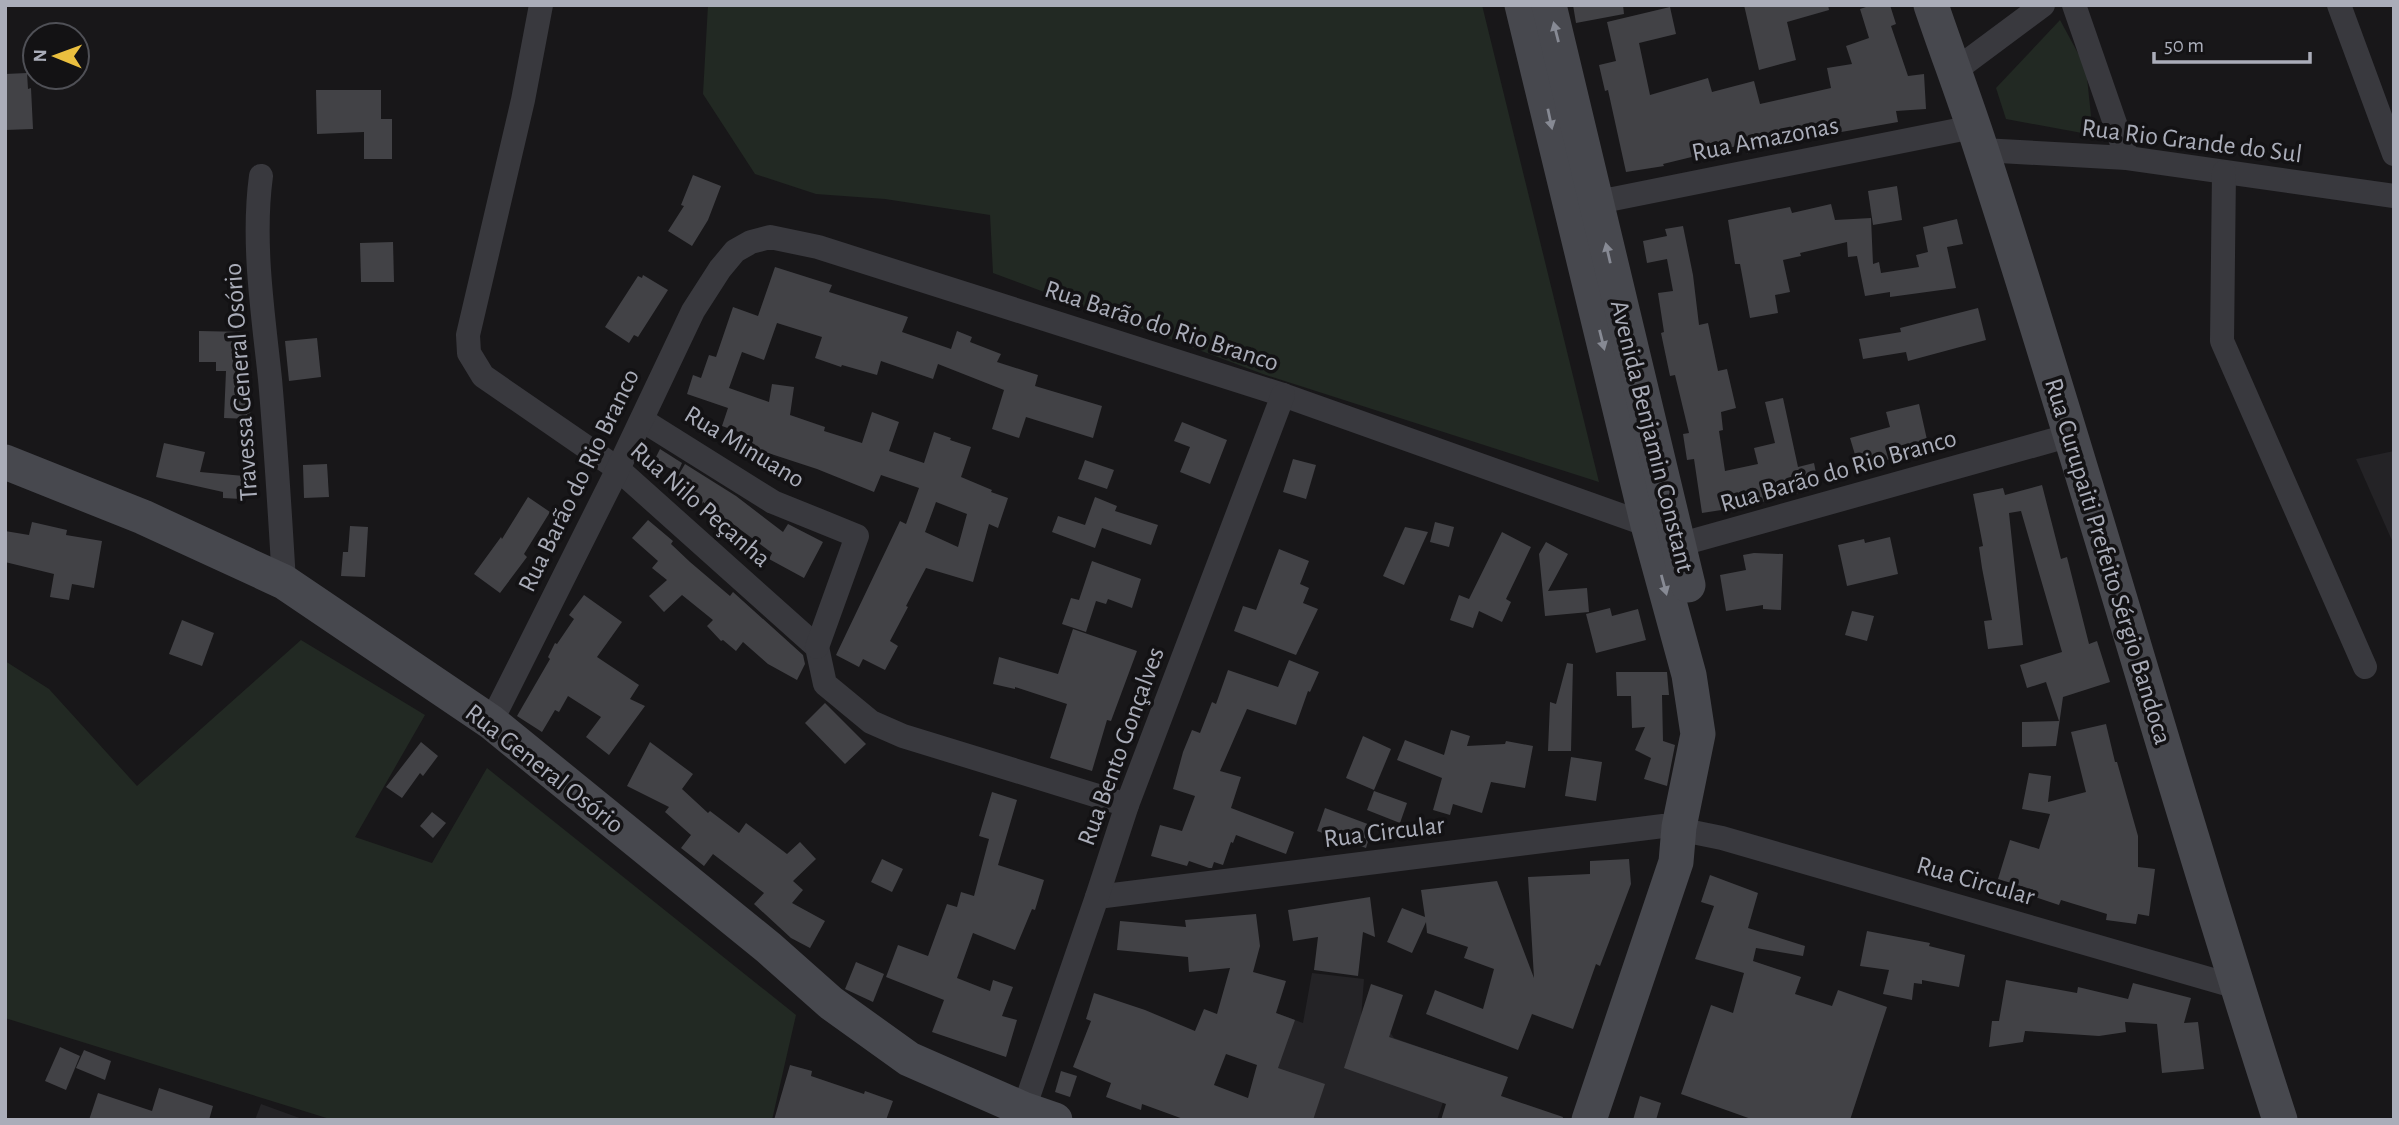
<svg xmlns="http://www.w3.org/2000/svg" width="2399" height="1125" font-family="'Alegreya Sans',sans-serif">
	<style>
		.built { fill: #242326 }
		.green { fill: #222923 }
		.building { fill: #424246; fill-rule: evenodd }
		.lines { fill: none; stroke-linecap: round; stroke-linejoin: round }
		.street { stroke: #39393e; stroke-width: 24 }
		.secondary { stroke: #47484e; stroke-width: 35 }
		.oneway { fill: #878a94 }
		.labels { text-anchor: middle; stroke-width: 7; stroke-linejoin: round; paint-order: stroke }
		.street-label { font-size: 26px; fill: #aaadb9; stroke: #131214 }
	</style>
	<rect width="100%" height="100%" fill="#181719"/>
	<g class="built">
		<path d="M2394 451V545L2356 459Z"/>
		<path d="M1312 973 1364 979 1361 1019 1387 1028 1394 1038 1457 1060 1437 1120H1260L1276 1072 1247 1002 1303 1023Z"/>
		<path d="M261 1104 305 1120H255Z"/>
	</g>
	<g class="green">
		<path d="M708 5H1482L1599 482 1263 374 993 273 990 215 885 199 816 194 755 174 703 94Z"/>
		<path d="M2060 20 2086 68 2093 135 2006 119 1996 88Z"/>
		<path d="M301 640 425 715 355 837 432 863 487 768 796 1015 772 1120H333L5 1018V661L49 689 137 786Z"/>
	</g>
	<g class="building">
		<path d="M1573 5H1623L1624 14 1576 23Z"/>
		<path d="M1744 5H1828L1829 10 1787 22 1796 60 1759 70Z"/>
		<path d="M1872 5H1890L1896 24 1891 26 1908 76 1924 74 1926 109 1896 111 1898 122 1813 137 1747 154 1745 144 1663 164 1664 166 1626 172 1608 90 1605 91 1599 65 1616 61 1607 22 1670 7 1676 34 1639 43 1650 95 1708 78 1712 92 1754 81 1760 104 1831 88 1827 68 1852 64 1846 46 1869 38 1860 9Z"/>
		<path d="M27 73 28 89 31 88 33 129 5 130V74Z"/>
		<path d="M316 90H381V119H392V159H364V132L317 134Z"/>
		<path d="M693 175 721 186 708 220 692 246 668 231 684 206 681 205Z"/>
		<path d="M1897 186 1902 220 1873 225 1868 191Z"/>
		<path d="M1831 204 1835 220 1871 218 1873 264 1879 262 1881 273 1919 267 1916 255 1928 252 1923 227 1957 219 1963 244 1947 247 1956 288 1890 297V292L1865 296 1857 256 1848 257 1847 242 1800 253 1801 256 1783 260 1790 292 1775 295 1778 313 1750 318 1740 264H1735L1728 220 1790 207 1792 213Z"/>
		<path d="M1683 226 1693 275 1699 325 1708 323 1718 371 1727 369 1736 408 1721 412 1723 430 1719 431 1725 471 1758 464 1754 448 1775 443 1765 402 1783 398 1798 467 1814 463 1819 488 1741 507 1702 513 1694 459 1687 460 1683 434 1689 433 1675 375 1670 376 1661 333 1664 332 1658 293 1673 291 1667 259 1647 263 1643 241 1667 236 1665 229Z"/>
		<path d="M393 242 394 282H361L360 243Z"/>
		<path d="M775 267 832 285 829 292 908 317 902 332 951 349 957 331 972 337 970 342 1001 354 997 362 1038 375 1035 386 1102 406 1093 438 1026 417 1019 438 992 429 1004 390 938 364 933 379 881 361 877 375 842 365 841 367 815 358 822 337 777 323 764 360 742 352 729 388 769 402 772 384 794 387 790 415 825 427 824 431 862 443 872 412 899 422 889 451 924 463 934 432 951 438 950 440 971 447 961 477 992 490 991 492 1008 498 998 528 989 524 973 582 926 568 906 606 908 607 890 641 898 646 885 670 863 659 859 667 836 655 900 521 906 524 919 488 881 475 874 492 817 469 750 447 753 437 722 426 728 408 687 394 693 375 701 378 709 355 716 357 733 307 758 316ZM936 502 967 514 958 547 925 532Z"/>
		<path d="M643 275 668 290 638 337 634 335 629 343 605 327 638 276 642 278Z"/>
		<path d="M1978 308 1986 340 1908 361 1906 352 1863 359 1859 339 1901 332 1900 328Z"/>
		<path d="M199 331 247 332 246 387H251L250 419 224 418 226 371H216V362H199Z"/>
		<path d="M317 338 321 377 289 381 285 341Z"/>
		<path d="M1919 404 1930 453 1898 461 1897 457 1859 468 1850 438 1890 427 1886 412Z"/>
		<path d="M1182 422 1227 440 1210 484 1180 472 1190 447 1174 441Z"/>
		<path d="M164 443 205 452 200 472 244 476 241 499 223 498V492L156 477Z"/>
		<path d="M660 449 682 463 678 472 654 461Z"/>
		<path d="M1293 459 1316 465 1306 499 1283 492Z"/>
		<path d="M1085 460 1114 470 1107 489 1078 479Z"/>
		<path d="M327 464 329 497 304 498 303 465Z"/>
		<path d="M685 464 736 496 783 532 788 524 823 542 804 578 769 559 772 553 703 502 702 504 672 486Z"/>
		<path d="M2042 485 2061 559 2067 557 2089 644 2097 641 2110 682 2063 697 2056 746 2022 747V722L2059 721 2046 682 2027 688 2020 665 2062 652 2021 511 2009 513 2023 645 1988 649 1984 621 1992 620 1982 568 1979 547 1983 546 1973 494 2003 488 2005 495Z"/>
		<path d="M528 497 550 512 524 554 527 557 500 593 474 574 501 537 502 539Z"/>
		<path d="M1095 497 1117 506 1115 511 1158 525 1151 545 1102 528 1095 548 1052 532 1058 516 1085 525Z"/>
		<path d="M648 520 673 541 671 544 690 562 730 596 733 592 803 655 805 664 797 680 768 664 743 642 736 651 723 640 721 641 707 626 713 620 682 595 664 612 649 596 667 580 652 568 658 561 632 538Z"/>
		<path d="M32 522 67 530 66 535 102 541 94 588 72 584 69 600 50 597 54 574 5 562V531L29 535Z"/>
		<path d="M1435 522 1454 527 1449 547 1430 542Z"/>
		<path d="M350 526 368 527 365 577 341 576 343 552H348Z"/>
		<path d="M1405 527 1428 532 1404 585 1383 576Z"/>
		<path d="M1502 532 1531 547 1506 599 1511 602 1502 622 1479 611 1473 628 1450 620 1459 595 1469 599Z"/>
		<path d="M1890 537 1898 574 1847 586 1838 545 1864 539 1865 543Z"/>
		<path d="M1546 542 1568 554 1548 591 1587 588 1589 612 1545 616 1539 554Z"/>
		<path d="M1279 549 1309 561 1300 584 1309 588 1303 603 1318 609 1296 655 1234 631 1243 606 1256 610Z"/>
		<path d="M1754 553 1783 554 1781 610 1763 609V605L1726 611 1720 575 1746 570 1743 555Z"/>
		<path d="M1092 561 1141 579 1132 608 1108 599 1106 604 1096 601 1086 632 1062 624 1071 598 1079 600Z"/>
		<path d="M584 595 622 622 597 657 639 685 630 699 645 706 609 755 586 737 601 717 568 696 559 712 555 710 542 732 517 716 550 659 548 657 555 643 557 644 574 619 569 615Z"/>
		<path d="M1610 608 1612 616 1638 609 1646 640 1596 653 1586 614Z"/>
		<path d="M1852 611 1874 616 1867 641 1845 635Z"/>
		<path d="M182 620 214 633 202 666 169 654Z"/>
		<path d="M1073 629 1137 651 1111 721 1107 720 1092 771 1050 758 1067 704 1015 687V689L993 684 999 657 1058 674Z"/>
		<path d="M1289 660 1319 672 1310 692 1308 691 1296 725 1247 709 1220 771 1241 777 1231 808 1294 832 1286 854 1236 835 1233 843 1231 842 1223 865 1214 862 1212 868H1209L1189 861 1187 866 1151 856 1160 825 1182 831 1195 796 1173 789 1183 752 1192 730 1200 733 1212 702 1216 704 1228 670 1278 687Z"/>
		<path d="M1567 663 1573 664 1571 751H1548L1550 702 1556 704Z"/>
		<path d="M1616 672H1667L1669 695H1662L1663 741 1675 745 1667 786 1644 779 1651 758 1635 750 1645 727 1632 728 1631 696H1617Z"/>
		<path d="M825 703 866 744 845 764 805 723Z"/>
		<path d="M2106 724 2115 762H2117L2138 836V867L2155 869 2149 916 2138 914 2136 924 2106 920 2107 914 2061 900 2059 905 2035 897 2037 891 1998 879 2010 840 2039 849 2050 814 2022 809 2029 773 2051 776 2048 802 2086 792 2071 732Z"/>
		<path d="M1451 730 1470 736 1467 746 1505 744 1506 741 1533 746 1525 788 1491 782 1482 813 1453 804 1450 815 1433 810 1442 778 1397 760 1405 740 1444 755Z"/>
		<path d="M1363 736 1391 749 1374 790 1346 778Z"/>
		<path d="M421 742 438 756 423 776 420 773 402 798 386 787Z"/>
		<path d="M650 742 693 774 682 789 708 813 710 811 739 833 746 823 787 854 800 842 816 859 793 881 803 890 792 903 825 921 810 948 791 938 754 904 764 893 713 854 704 866 681 848 691 835 665 812 669 807 627 786Z"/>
		<path d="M1571 757 1602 762 1596 801 1565 796Z"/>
		<path d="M1374 791 1407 803 1400 823 1367 810Z"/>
		<path d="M992 792 1017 800 998 865 1044 880 1035 910 1032 909 1015 950 973 933 957 978 990 991 993 980 1013 987 1002 1016 1017 1020 1006 1057 932 1032 944 1000 886 977 898 945 928 956 947 904 957 907 961 892 974 896 989 839 979 836Z"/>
		<path d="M1325 808 1373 826 1366 848 1317 831Z"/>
		<path d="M432 812 446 823 433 838 420 826Z"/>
		<path d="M882 859 903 869 892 892 871 882Z"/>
		<path d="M1629 859 1631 884 1600 966 1596 964 1573 1029 1532 1014 1518 1050 1426 1014 1435 990 1483 1009 1494 969 1464 958 1468 947 1427 933 1426 922 1412 953 1387 942 1402 908 1425 917 1421 890 1497 881 1534 978 1528 877 1590 874V861Z"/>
		<path d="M1710 875 1758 893 1748 928 1805 946 1803 956 1756 948 1753 961 1801 977 1795 994 1832 1006 1838 990 1887 1007 1850 1120H1754L1681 1094 1711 1005 1733 1013 1744 973 1695 959 1714 906 1701 902Z"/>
		<path d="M1370 897 1375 937 1363 932 1358 976 1314 970 1318 937 1293 941 1288 910Z"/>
		<path d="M1256 914 1260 946 1253 972 1286 981 1276 1013 1295 1020 1278 1068 1325 1084 1313 1120H1186L1142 1104 1141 1110 1106 1097 1111 1083 1073 1067 1091 1021 1086 1019 1094 993 1145 1010 1195 1031 1204 1009 1217 1014 1230 968 1189 972 1188 957 1117 950 1120 921 1186 927 1185 920ZM1226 1054 1257 1065 1248 1098 1214 1085Z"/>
		<path d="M1867 931 1930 943 1929 946 1965 955 1959 987 1922 980V984L1914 983 1912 1000 1883 994 1889 970 1860 966Z"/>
		<path d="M856 962 884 974 873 1002 845 989Z"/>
		<path d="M2006 980 2077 993 2078 987 2128 999 2133 983 2191 998 2184 1023 2198 1022 2204 1069 2162 1073 2157 1024 2125 1022 2126 1032 2099 1036 2025 1031 2023 1042 1989 1047 1992 1021H1999Z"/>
		<path d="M1371 984 1403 995 1389 1037 1508 1077 1501 1096 1563 1117 1562 1120H1441L1446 1104 1344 1068Z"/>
		<path d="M60 1047 80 1056 66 1090 45 1081Z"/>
		<path d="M84 1050 111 1061 105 1080 76 1068Z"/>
		<path d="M790 1065 812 1071 811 1076 864 1094 865 1091 893 1101 886 1120H774Z"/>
		<path d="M1061 1071 1077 1076 1070 1097 1055 1092Z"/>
		<path d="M159 1088 213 1106 209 1120H89L98 1093 152 1111Z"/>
		<path d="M1640 1096 1661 1103 1656 1120H1633Z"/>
	</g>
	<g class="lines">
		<g class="street">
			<path d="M541 5 523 100 468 335 469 353 483 376 618 469 817 647 825 684 871 722 903 736 1127 805"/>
			<path d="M2074 5 2127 158"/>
			<path d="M2339 5 2394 154"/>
			<path d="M1953 72 2043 5"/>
			<path d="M1982 150 2127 158 2394 196"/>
			<path d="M2224 172 2222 341 2365 667"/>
			<path d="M261 176C252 242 263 313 270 379 276 447 280 514 284 582"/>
			<path d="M1582 203 1613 199 1973 127"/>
			<path d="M642 420 773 502 857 536 817 647"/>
			<path d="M491 722 618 469 693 311 720 269 735 251 751 242 770 237 818 247 1283 395 1648 525 1678 545 2071 435"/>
			<path d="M1097 897 1663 826 1722 838 2237 987"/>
			<path d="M1020 1120 1097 897 1127 805 1283 395"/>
		</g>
		<g class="secondary">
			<path d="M1522 5 1648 525 1689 675 1698 734 1679 827 1676 862 1589 1120"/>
			<path d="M1549 5 1688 585"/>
			<path d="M1931 5C1948 55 1967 105 1983 155 2087 475 2176 800 2280 1120"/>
			<path d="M5 462 143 517 284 582 491 722 769 948 831 1003 909 1059 1023 1109 1055 1120"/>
		</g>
	</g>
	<defs><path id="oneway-solid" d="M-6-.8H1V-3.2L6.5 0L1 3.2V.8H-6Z" transform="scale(1.75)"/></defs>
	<g class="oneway">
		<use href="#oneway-solid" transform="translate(1556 32) rotate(-104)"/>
		<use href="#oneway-solid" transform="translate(1550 119) rotate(78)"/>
		<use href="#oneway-solid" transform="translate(1608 253) rotate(-103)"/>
		<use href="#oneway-solid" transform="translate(1602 340) rotate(76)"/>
		<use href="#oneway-solid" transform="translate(1664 585) rotate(75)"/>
	</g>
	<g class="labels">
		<g class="street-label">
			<text transform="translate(1765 138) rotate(-11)" y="9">Rua Amazonas</text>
			<text transform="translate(2192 140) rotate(7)" y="9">Rua Rio Grande do Sul</text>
			<text transform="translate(1162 325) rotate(18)" y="9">Rua Barão do Rio Branco</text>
			<text transform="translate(240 382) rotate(-94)" y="9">Travessa General Osório</text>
			<text transform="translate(1653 436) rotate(76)" y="9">Avenida Benjamin Constant</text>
			<text transform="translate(745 446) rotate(31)" y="9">Rua Minuano</text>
			<text transform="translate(1838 470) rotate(-16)" y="9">Rua Barão do Rio Branco</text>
			<text transform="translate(578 480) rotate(-64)" y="9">Rua Barão do Rio Branco</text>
			<text transform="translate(701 504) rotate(41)" y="9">Rua Nilo Peçanha</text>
			<text transform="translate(2109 561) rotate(73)" y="9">Rua Curupaiti Prefeito Sérgio Bandoca</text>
			<text transform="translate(1120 746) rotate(-70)" y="9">Rua Bento Gonçalves</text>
			<text transform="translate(545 768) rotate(38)" y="9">Rua General Osório</text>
			<text transform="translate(1384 831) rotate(-7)" y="9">Rua Circular</text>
			<text transform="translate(1976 880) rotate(16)" y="9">Rua Circular</text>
		</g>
	</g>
	<rect width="2399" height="1125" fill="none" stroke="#aaadb9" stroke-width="14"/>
	<g transform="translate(56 56) rotate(271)"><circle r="33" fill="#131214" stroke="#4f5056" stroke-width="2"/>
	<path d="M0-5L12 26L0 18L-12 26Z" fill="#eabf3f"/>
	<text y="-10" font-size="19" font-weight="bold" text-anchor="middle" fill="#aaadb9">N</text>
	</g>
	<path d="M2154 52v10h156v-10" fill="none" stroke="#aaadb9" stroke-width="3.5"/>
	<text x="2164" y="52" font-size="21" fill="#aaadb9" stroke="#131214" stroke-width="5" paint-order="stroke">50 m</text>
</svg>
